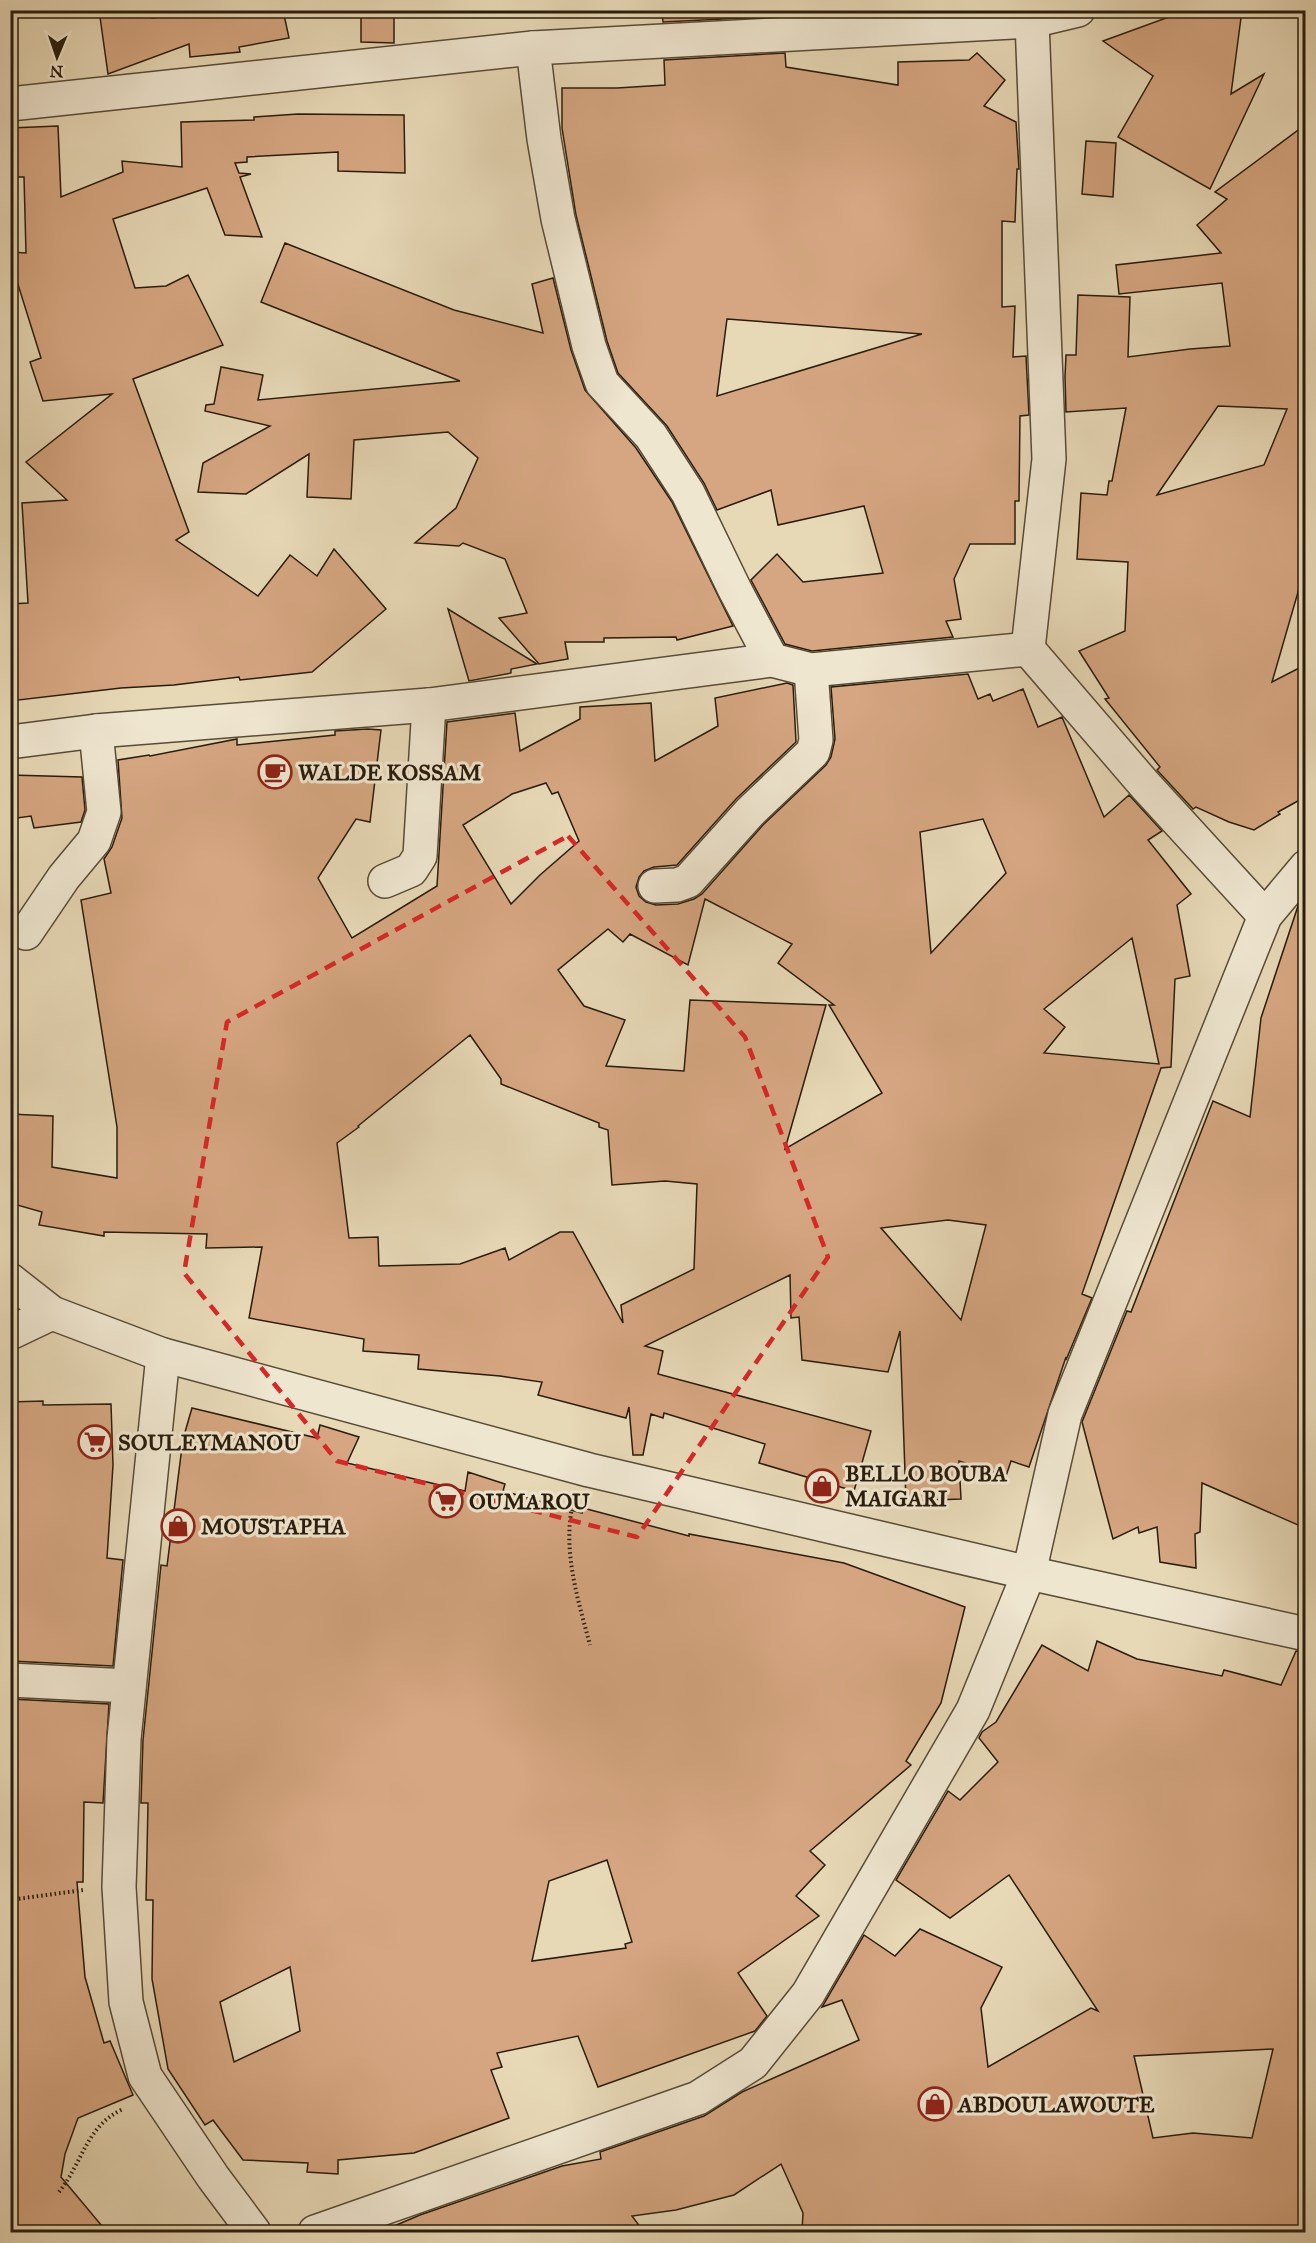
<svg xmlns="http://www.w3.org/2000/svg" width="1316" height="2243" font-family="'IM FELL Great Primer',serif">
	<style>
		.building { fill: #d5a681; stroke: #291c0b; stroke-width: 1.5; fill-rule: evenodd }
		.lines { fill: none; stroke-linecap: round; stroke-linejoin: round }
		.minor-casing { stroke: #584b36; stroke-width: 36 }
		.path { stroke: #291c0b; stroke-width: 4; stroke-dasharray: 1.5 3; stroke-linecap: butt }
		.minor { stroke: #efe6d0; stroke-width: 33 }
		.marked { fill: none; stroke: #d62828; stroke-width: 4.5; stroke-dasharray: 12 8; stroke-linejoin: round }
		.labels { text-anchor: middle; stroke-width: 6; stroke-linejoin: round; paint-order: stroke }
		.poi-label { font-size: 22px; font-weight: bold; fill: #291c0b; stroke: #efe6d0; text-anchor: start }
	</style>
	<rect width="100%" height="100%" fill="#e7d8b6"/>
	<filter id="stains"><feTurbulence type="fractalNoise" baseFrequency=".00333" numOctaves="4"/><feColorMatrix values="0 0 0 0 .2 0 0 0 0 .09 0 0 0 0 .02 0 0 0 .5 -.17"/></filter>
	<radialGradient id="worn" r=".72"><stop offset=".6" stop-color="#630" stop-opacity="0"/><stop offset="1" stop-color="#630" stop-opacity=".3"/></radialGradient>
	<g class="building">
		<path d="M99 10H149L152 18 233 10H283L289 38 239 47 240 52 190 57 189 44 108 74Z"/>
		<path d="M361 10H394V43L361 42Z"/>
		<path d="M662 10H782L783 16 663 22Z"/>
		<path d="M1188 10H1242L1231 94 1264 74 1210 189 1118 137 1153 76 1103 41Z"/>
		<path d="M785 53 786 67 898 85V62L969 60 977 53 1005 80 984 106 1016 122 1019 169H1017L1015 222 1002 221V307L1015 306 1013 357 1026 356 1029 415 1020 416 1019 501H1015V544H970L954 579 961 619 946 621 953 637 812 651 785 644 751 580 777 554 803 582 883 573 864 506 778 525 771 490 717 510 704 483 667 426 618 373 607 341 576 215 562 128V88H617L665 85 664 60ZM727 319 922 334 717 396Z"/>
		<path d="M298 114 404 115 405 173 338 171V152L247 157V162L235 163 239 173 251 174 240 177 262 237 225 235 207 188 113 219 135 288 166 286 188 275 223 345 133 379 189 532 176 540 258 596 290 555 317 576 334 549 386 609 312 672 240 680 239 677 174 685 121 688 10 701V604L28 603 22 503 67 500 26 462 112 394 43 401 30 362 41 358 10 259V252L26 253 24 177H10V128L58 126 61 197 123 172 122 161 182 167 181 122 254 120V117Z"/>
		<path d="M1305 125V568L1272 682 1305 665V797L1278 812 1280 814 1254 830 1229 822 1196 807 1193 809 1157 770 1160 767 1105 699 1109 698 1079 651 1125 631 1128 562 1077 559 1081 493 1107 495 1109 481H1112L1126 408 1066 412 1065 377 1066 355H1076L1078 295 1130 297 1128 357 1190 349 1230 346 1222 283 1119 294 1116 265 1221 253 1197 225 1227 199 1215 192ZM1218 406 1287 409 1264 465 1157 495Z"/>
		<path d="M1086 141 1116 143 1113 197 1082 194Z"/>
		<path d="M285 243 454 310 543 333 532 284 553 278 571 350 585 390 636 448 672 502 733 626 677 640 676 637 604 638V642H565L568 659 539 664 499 618 527 613 505 559 463 543 459 546 415 543 456 508 478 458 448 432 354 440 351 499 307 497 309 454 246 494 198 492 203 463 270 426 205 411 206 405 214 404 221 367 263 375 258 400 460 381 261 302Z"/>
		<path d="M448 609 537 664 511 669V673L469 681Z"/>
		<path d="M968 674 978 699 990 694 993 701 1023 689 1038 727 1062 717 1104 817 1129 795 1162 831 1148 840 1191 894 1177 905 1190 976 1175 979 1171 1067 1161 1068 1082 1294 1092 1298 1066 1360V1357L1029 1467 1011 1461 1006 1476 959 1461 961 1499 906 1501 900 1331 888 1372 802 1360 799 1317 791 1318 790 1275 645 1346 663 1351 658 1374 871 1431 854 1491 759 1463 765 1444 664 1413 663 1418 651 1414 643 1455H633L629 1407 626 1418 538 1395 542 1382 500 1376 418 1369 419 1355 363 1351 364 1339 249 1318 262 1247 206 1248 207 1234 104 1232V1236L39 1225 42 1212 10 1203V1114L53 1116 52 1167 117 1178V1127L81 900 111 893 104 859 112 847 122 818 118 760 149 755 150 756 237 739V745L335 735V731L368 729 381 730 370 822 356 819 318 878 352 938 437 886 447 722 515 713 520 751 580 719V707L651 703 655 761 718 726 715 698 787 683 793 685 796 742 736 799 677 865 654 867 644 871 639 877 636 887 639 896 646 902 656 905 678 904 694 899 702 894 763 825 826 765 831 757 835 739 831 687ZM546 783 552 794 558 792 579 841 540 875 511 904 463 825 512 794ZM983 819 1006 873 931 953 920 832ZM705 899 792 944 778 963 834 1005H829L882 1093 785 1149 826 1005 690 1000 684 1071 606 1066 625 1020 584 1006 558 970 608 929 623 942 630 934 688 965ZM1132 938 1159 1064 1044 1053 1065 1027 1044 1009ZM470 1035 501 1079V1084L599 1123V1127L608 1130 612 1185 665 1181 697 1184 694 1269 621 1305 623 1323 573 1232H560L509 1260 505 1248 460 1264 379 1266 378 1237 349 1238 337 1143 359 1127 358 1126ZM948 1220 986 1225 961 1320 881 1228Z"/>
		<path d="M10 775 82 777 85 810 81 822 34 828 31 816 10 819Z"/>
		<path d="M1302 902H1305V1528L1202 1483 1200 1532 1195 1534 1196 1568 1160 1562 1157 1527 1139 1533 1138 1527 1113 1539 1082 1422 1127 1311 1131 1312 1213 1101 1250 1117 1261 1018 1298 906Z"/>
		<path d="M43 1401V1405L111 1404 113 1465 107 1558 123 1560 113 1666 10 1661V1402Z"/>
		<path d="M192 1408 317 1438 320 1425 359 1437 347 1463 465 1491 468 1472 505 1484 503 1491 582 1513 583 1508 689 1536V1534L844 1563 965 1607 941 1703 906 1761 911 1765 810 1851 825 1865 796 1896 819 1916 738 1973 767 2016 755 2031 598 2087 578 2036 497 2053 502 2067 491 2070 509 2118 414 2153 338 2160V2174L307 2172 308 2163 243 2160 213 2120 205 2125 168 2069 152 1979 153 1900H146L148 1803H141L143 1740 161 1565 167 1566 183 1439ZM607 1860 632 1942 625 1944 626 1948 532 1961 549 1881ZM290 1967 300 2031 234 2062 220 2002Z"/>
		<path d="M1097 1641 1137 1659 1222 1676 1224 1670 1281 1685 1296 1651 1305 1652V2114L1302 2146 1305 2147V2232H802L803 2213 781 2164 734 2195 676 2210 632 2216 644 2232H380L420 2215 562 2166 601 2159 600 2152 704 2116 742 2092 859 2040 842 2000 822 2007 864 1935 895 1956 920 1929 1002 1967 981 2008 988 2067 1091 2008 1098 2011 1009 1875 950 1918 896 1880 948 1791 960 1800 998 1762 979 1738 982 1732 996 1722 1042 1645 1088 1671ZM1273 2049 1252 2138 1193 2133 1153 2138 1134 2056Z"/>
		<path d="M10 1699 109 1704 103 1803 84 1802 83 1882H77L85 1977 104 2043 110 2041 133 2095 78 2118 65 2154 61 2177 107 2232H10Z"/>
	</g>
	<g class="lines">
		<defs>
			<g id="minor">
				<path d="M1032 21 1049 459 1028 649 1145 785 1265 916"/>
				<path d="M533 48 544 139 558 219 589 346 602 383 651 436 688 493 735 590 772 660"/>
				<path d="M10 104 533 48 1032 21 1078 10"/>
				<path d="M10 742 96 731 429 705 772 660 811 670 1028 649"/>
				<path d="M385 881 411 870 420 856 429 705"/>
				<path d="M655 886 677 885 688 881 750 812 813 752 816 740 811 670"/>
				<path d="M26 933 64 877 94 841 104 812 96 731"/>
				<path d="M10 1280 52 1313 163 1355 589 1470 1029 1573 1306 1634"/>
				<path d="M10 1333 52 1313"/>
				<path d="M163 1355 124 1739 119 1887 126 2002 145 2076 213 2177 254 2232"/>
				<path d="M10 1680 129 1686"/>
				<path d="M315 2232 698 2098 753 2063 808 1994 973 1710 1029 1573 1065 1414 1265 916 1306 867"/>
			</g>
		</defs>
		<use href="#minor" class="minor-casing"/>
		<g class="path">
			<path d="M573 1503C562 1550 578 1600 590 1645"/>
			<path d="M10 1900 83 1890"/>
			<path d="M59 2192C83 2162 86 2126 123 2109"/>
		</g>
		<use href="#minor" class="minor"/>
	</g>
	<path class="marked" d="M568 836 745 1037 828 1257 637 1537 337 1461 184 1273 227 1022Z"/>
	<defs>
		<symbol id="cafe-ring" viewBox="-11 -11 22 22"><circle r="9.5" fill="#efe6d0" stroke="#8f2418" stroke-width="1.5"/><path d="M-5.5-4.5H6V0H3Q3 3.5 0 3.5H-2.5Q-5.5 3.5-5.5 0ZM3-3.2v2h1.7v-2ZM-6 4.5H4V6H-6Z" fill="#8f2418"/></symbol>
		<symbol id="supermarket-ring" viewBox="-11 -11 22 22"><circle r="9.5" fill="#efe6d0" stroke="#8f2418" stroke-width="1.5"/><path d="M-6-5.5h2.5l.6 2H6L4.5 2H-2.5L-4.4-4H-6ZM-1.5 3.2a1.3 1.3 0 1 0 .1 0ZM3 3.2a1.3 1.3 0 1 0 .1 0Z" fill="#8f2418"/></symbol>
		<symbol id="shop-ring" viewBox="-11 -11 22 22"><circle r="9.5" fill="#efe6d0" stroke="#8f2418" stroke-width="1.5"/><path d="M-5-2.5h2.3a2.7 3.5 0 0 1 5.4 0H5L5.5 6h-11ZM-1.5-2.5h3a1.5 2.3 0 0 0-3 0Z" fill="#8f2418"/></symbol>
	</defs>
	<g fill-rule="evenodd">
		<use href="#cafe-ring" x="256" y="753" width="38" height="38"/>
		<use href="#supermarket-ring" x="76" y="1423" width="38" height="38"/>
		<use href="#shop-ring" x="803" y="1467" width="38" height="38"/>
		<use href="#supermarket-ring" x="427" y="1482" width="38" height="38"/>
		<use href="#shop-ring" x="159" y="1507" width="38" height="38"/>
		<use href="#shop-ring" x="916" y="2085" width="38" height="38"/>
	</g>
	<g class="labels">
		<g class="poi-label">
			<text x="298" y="780">WALDE KOSSAM</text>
			<text x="118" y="1450">SOULEYMANOU</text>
			<text x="845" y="1481">BELLO BOUBA<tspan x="845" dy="25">MAIGARI</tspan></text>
			<text x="469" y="1509">OUMAROU</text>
			<text x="201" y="1534">MOUSTAPHA</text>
			<text x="958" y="2112">ABDOULAWOUTE</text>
		</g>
	</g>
	<rect width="1316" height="2243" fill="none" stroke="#e7d8b6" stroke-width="36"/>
	<rect x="12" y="12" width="1292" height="2219" fill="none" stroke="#291c0b" stroke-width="3"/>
	<rect x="18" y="18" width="1280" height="2207" fill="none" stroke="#291c0b" stroke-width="1.5"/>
	<g transform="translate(57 57) rotate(182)" stroke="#efe6d0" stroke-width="4.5" paint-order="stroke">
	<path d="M0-4.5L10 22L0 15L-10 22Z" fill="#291c0b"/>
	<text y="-9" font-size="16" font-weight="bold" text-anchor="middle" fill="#291c0b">N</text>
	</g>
	<rect width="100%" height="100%" filter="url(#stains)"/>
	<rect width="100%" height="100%" fill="url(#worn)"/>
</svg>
